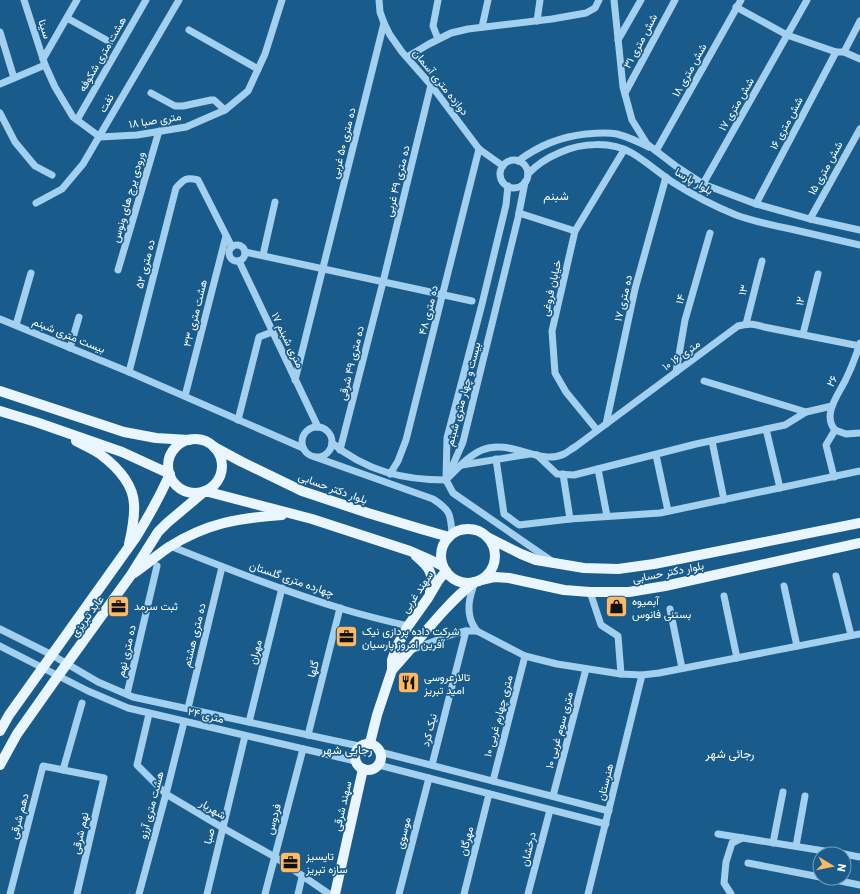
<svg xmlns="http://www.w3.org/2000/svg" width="860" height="894" font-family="Roboto,Vazirmatn,sans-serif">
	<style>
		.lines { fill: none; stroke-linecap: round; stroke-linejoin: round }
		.minor { stroke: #a3d0ee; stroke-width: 7 }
		.major { stroke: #e9f5ff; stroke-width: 10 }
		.labels { text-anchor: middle; stroke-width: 3.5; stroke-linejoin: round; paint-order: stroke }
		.street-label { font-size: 11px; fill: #fff; stroke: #195c8b }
		.poi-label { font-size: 11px; fill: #fff; stroke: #195c8b; text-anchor: start }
		.neighbourhood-label { font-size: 12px; fill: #fff; stroke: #195c8b }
	</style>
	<rect width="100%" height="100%" fill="#195c8b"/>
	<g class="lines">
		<g class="minor">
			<path d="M24 0 45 65 55 87 73 117 100 137 137 135 186 127 225 110 248 91 265 54 282 0"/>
			<path d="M379 0 380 12 384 23 390 35 402 52 431 85 479 149 503 166"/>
			<path d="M614 0 623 87 632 120 647 144 677 167 703 184 756 204 810 219 860 230"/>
			<path d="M736 7 787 35 836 52H844L860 59"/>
			<path d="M67 18 110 42"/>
			<path d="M537 21 540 0"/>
			<path d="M482 27 488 0"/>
			<path d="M189 30 258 69"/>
			<path d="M0 32 14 78"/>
			<path d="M438 39 433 26 438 0"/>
			<path d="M618 40 641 0"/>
			<path d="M844 52 860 21"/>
			<path d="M407 57 429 44 451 33 468 29 552 19 586 13 595 8 599 0"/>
			<path d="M43 59 77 0"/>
			<path d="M0 84 45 65"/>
			<path d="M151 93 175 106H183L211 100H214L225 110"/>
			<path d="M625 93 675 0"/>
			<path d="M0 113 15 142 35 166 52 175"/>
			<path d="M77 120 146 0"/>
			<path d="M656 151 741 0"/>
			<circle cx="514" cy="174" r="14"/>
			<path d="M518 161C540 145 560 137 586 134 596 133 607 132 617 134 628 137 639 142 649 147"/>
			<path d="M528 174C537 164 549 157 561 152 582 143 611 141 632 153 647 162 659 173 674 183 693 195 714 206 736 215 755 222 775 226 795 230 816 235 838 240 860 245"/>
			<path d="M703 184 807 0"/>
			<path d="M508 186 506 205 482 304 447 438 446 480 453 493 553 562"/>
			<path d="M36 203 62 189 83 164 179 0"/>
			<path d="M756 204 836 52"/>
			<path d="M519 213 575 231"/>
			<path d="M810 219 860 129"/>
			<circle cx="237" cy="253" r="8"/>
			<path d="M245 252 472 301"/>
			<path d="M263 255 275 202"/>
			<path d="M239 261 318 427"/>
			<path d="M118 270 159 131"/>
			<path d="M0 319 129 372 303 448"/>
			<path d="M746 324 762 261"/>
			<path d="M16 325 31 273"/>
			<path d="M803 334 818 274"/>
			<path d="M70 348 79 317"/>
			<path d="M129 372 176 188C184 179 186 177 198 180L232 247"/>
			<path d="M676 372 685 320 710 233"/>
			<path d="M295 380 384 23"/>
			<path d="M704 381 806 412"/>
			<path d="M185 396 226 236"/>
			<path d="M238 420 259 337 272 332"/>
			<path d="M606 424 635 289 666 177"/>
			<circle cx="317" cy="442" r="15"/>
			<path d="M766 429 780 488"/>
			<path d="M597 430 566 392 555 373 552 331 575 231 624 150"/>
			<path d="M835 430C822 415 838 395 845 381 851 369 856 356 860 343"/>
			<path d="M835 430 846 434 860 433"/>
			<path d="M712 441 724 500"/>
			<path d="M332 443C366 471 403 480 446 480 457 469 468 456 482 450 511 438 539 466 564 454 568 452 571 449 575 447L738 326C749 323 754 324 764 327L860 346"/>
			<path d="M340 450 383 282 431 85"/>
			<path d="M537 455 557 474 574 475 696 444 785 425 806 412 832 406"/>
			<path d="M656 455 668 511"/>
			<path d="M315 457 433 499C450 510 451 514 452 535"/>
			<path d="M496 459 504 514 519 525 570 519 660 513 860 471"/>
			<path d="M462 465 530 454"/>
			<path d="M598 469 607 516"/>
			<path d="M390 474 398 461 406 440 479 149"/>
			<path d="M563 474 570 519"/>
			<path d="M448 476 463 442 518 218 525 182"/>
			<path d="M834 477 826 445 835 430"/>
			<path d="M170 546C228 569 286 592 346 610 366 616 387 621 408 626"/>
			<path d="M836 576 851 635"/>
			<path d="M475 582C471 593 467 604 470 617 471 622 474 627 477 631"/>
			<path d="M784 586 797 646"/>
			<path d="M590 592 601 625 618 636 621 674"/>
			<path d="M724 596 737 658"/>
			<path d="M670 609 682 668"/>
			<path d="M0 629 52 655 98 682 133 697 359 746"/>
			<path d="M0 646 88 691 128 708 355 761"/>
			<path d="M411 650 453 634 466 631H477L525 656 557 664 621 674 642 675 659 673 860 634"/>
			<path d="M127 694 157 566"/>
			<path d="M188 708 222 567"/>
			<path d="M149 714 137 765 166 794 223 828 275 857 329 894"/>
			<path d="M249 722 282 588"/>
			<path d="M308 735 340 608"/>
			<path d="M380 752 609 811"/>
			<path d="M379 765 606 824"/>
			<path d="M432 765 466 631"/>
			<path d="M63 770 82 703"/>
			<path d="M493 781 525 656"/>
			<path d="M553 796 586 669"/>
			<path d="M718 834 843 854"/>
			<path d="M773 843 783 792"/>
			<path d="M796 846 805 796"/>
			<path d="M844 854 860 857"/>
			<path d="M748 863 820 877"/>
			<path d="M826 878 860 885"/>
			<path d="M10 894 43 766 104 778 77 894"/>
			<path d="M139 894 166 794 184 722"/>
			<path d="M207 894 245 736"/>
			<path d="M265 894 303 749"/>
			<path d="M298 894 302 877"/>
			<path d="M399 894 429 778"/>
			<path d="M464 894 489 794"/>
			<path d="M528 894 550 810"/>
			<path d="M588 894 642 675"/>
			<path d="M731 894 724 883 726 862 732 843 742 838"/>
		</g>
		<g class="major">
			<path d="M0 391 124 432 156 438 189 440"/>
			<path d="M0 411 36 422 122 452 170 474C160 496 149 516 136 537L9 715 0 731"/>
			<circle cx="195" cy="466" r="27"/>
			<path d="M76 441C84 445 93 449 100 454 116 466 133 483 134 504 135 517 132 531 129 544"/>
			<path d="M214 447 242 462 302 491 368 513 421 529 449 537"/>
			<circle cx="468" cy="556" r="27"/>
			<path d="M489 538 521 554 536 560 584 568 618 569 654 564 860 523"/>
			<path d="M416 556C430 568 434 573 430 592"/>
			<path d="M134 573C146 565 157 555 169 547 207 523 238 518 282 515"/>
			<path d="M478 581 495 577 509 578 564 590 590 592H629L665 586 860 543"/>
			<path d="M392 670C419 641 443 607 474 582"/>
			<path d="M370 743 377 715 392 670V660L397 646 408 626 428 598 438 581 446 571"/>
			<circle cx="368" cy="757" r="13"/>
			<path d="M0 765 17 734 58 676 131 575 158 532 167 523 205 491 312 519 410 551 426 558 443 566"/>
			<path d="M335 894 363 769"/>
		</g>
	</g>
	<defs>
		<symbol id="office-square" viewBox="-11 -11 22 22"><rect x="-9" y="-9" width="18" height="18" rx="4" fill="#ffb95f" stroke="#195c8b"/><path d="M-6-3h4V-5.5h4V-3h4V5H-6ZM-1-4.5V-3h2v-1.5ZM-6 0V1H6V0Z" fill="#111"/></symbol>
		<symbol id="shop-square" viewBox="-11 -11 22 22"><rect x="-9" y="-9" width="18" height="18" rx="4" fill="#ffb95f" stroke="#195c8b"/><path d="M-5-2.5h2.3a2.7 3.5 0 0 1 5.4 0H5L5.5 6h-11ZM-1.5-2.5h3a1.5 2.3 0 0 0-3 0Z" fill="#111"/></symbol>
		<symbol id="restaurant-square" viewBox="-11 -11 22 22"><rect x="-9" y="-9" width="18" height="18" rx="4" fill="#ffb95f" stroke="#195c8b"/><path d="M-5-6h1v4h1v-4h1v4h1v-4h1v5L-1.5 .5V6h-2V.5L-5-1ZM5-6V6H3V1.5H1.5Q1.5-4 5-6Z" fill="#111"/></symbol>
	</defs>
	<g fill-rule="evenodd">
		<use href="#office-square" x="106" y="594" width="25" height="25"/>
		<use href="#shop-square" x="604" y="594" width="25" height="25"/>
		<use href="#office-square" x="334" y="624" width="25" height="25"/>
		<use href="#restaurant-square" x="396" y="670" width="25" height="25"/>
		<use href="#office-square" x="278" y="850" width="25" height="25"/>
	</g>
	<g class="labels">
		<g class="street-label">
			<text transform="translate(45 29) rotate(72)" y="4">سینا</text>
			<text transform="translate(640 41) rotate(-62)" y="4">شش متری ۳۱</text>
			<text transform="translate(102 54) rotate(-60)" y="4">هشت متری شکوفه</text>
			<text transform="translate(689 70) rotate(-61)" y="4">شش متری ۱۸</text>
			<text transform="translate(441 82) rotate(51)" y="4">دوازده متری آسمان</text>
			<text transform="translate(106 103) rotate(-60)" y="4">نفت</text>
			<text transform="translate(736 104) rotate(-60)" y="4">شش متری ۱۷</text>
			<text transform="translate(155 120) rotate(-9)" y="4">متری صبا ۱۸</text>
			<text transform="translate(786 123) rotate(-62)" y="4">شش متری ۱۶</text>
			<text transform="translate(343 143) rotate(-76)" y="4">ده متری ۵۰ غربی</text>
			<text transform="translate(825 168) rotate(-61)" y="4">شش متری ۱۵</text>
			<text transform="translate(397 181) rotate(-76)" y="4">ده متری ۴۹ غربی</text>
			<text transform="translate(694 181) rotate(30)" y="4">بلوار پارسا</text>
			<text transform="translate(128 197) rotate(-74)" y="4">ورودی یرج های ونوس</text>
			<text transform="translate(145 264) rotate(-76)" y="4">ده متری ۵۲</text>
			<text transform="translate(551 288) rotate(-77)" y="4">خیابان فروغی</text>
			<text transform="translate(743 290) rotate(-76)" y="4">۱۳</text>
			<text transform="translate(623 298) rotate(-77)" y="4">ده متری ۱۷</text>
			<text transform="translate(680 299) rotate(-74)" y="4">۱۴</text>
			<text transform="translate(800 301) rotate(-77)" y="4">۱۲</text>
			<text transform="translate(428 310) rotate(-76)" y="4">ده متری ۴۸</text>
			<text transform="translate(195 313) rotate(-76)" y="4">هشت متری ۳۳</text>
			<text transform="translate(69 335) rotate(22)" y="4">بیست متری شبنم</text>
			<text transform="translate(288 340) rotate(64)" y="4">۱۷ متری شبنم</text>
			<text transform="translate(681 355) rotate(-36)" y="4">۱۰ متری ۱۶</text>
			<text transform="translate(351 363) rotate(-76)" y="4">ده متری ۴۹ شرقی</text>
			<text transform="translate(832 381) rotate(-61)" y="4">۲۶</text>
			<text transform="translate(463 394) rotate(-75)" y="4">بیست و چهار متری شبنم</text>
			<text transform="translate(333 488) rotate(20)" y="4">بلوار دکتر حسابی</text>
			<text transform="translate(668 572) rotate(-11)" y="4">بلوار دکتر حسابی</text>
			<text transform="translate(292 579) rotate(19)" y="4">چهارده متری گلستان</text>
			<text transform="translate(417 592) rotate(-56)" y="4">سهند غربی</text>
			<text transform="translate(87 616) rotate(-54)" y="4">عابد تبریزی</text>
			<text transform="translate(194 635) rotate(-76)" y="4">ده متری هشتم</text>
			<text transform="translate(126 651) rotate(-77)" y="4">ده متری نهم</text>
			<text transform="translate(255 652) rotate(-76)" y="4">مهران</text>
			<text transform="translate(313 669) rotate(-76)" y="4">گلها</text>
			<text transform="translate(206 715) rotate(13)" y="4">۲۴ متری</text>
			<text transform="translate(498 716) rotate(-75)" y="4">۱۰ متری چهارم غربی</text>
			<text transform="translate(429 730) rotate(-76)" y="4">نیک کرد</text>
			<text transform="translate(559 730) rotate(-75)" y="4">۱۰ متری سوم غربی</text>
			<text transform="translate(605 782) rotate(-76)" y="4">هنرستان</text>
			<text transform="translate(151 805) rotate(-75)" y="4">هشت متری آرزو</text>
			<text transform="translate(342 806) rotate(-77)" y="4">سهند شرقی</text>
			<text transform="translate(213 809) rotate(31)" y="4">شهریار</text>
			<text transform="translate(19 816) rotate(-75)" y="4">دهم شرقی</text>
			<text transform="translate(273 819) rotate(-75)" y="4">فردوس</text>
			<text transform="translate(80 833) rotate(-77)" y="4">نهم شرقی</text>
			<text transform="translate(403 833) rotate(-76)" y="4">موسوی</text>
			<text transform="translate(209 836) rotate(-76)" y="4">صبا</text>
			<text transform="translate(466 841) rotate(-76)" y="4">مهرگان</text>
			<text transform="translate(528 849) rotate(-76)" y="4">درخشان</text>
		</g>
		<g class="poi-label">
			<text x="632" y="605">آبمیوه<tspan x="632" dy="13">بستنی فانوس</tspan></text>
			<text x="134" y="610">ثبت سرمد</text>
			<text x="362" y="635">شرکت داده پردازی نیک<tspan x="362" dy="13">آفرین امروز پارسیان</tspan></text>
			<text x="424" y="681">تالارعروسی<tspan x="424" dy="13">امید تبریز</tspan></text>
			<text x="306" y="860">تایسیز<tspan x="306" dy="13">سازه تبریز</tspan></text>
		</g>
		<g class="neighbourhood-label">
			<text x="556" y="200">شبنم</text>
			<text x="347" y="754">رجایی شهر</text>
			<text x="730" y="758">رجائی شهر</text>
		</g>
	</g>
	<g transform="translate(832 866) rotate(100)"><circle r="19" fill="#195c8b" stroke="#759db9"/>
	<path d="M0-3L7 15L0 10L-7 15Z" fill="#ffb95f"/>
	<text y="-6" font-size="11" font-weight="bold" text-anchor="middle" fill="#ffffff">N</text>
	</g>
</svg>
